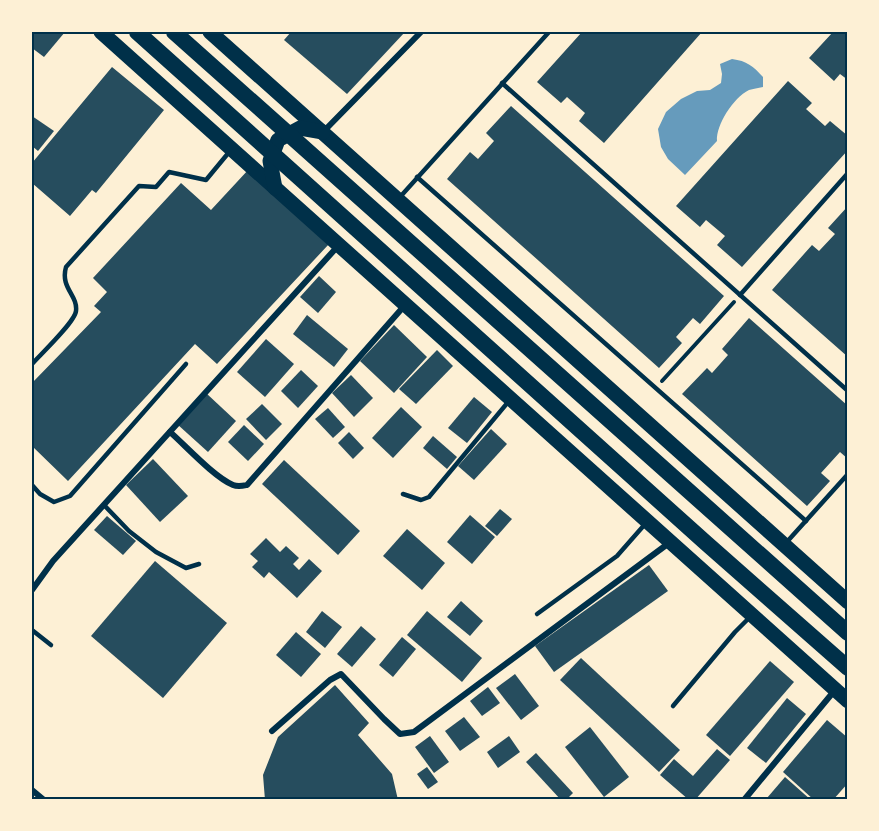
<svg xmlns="http://www.w3.org/2000/svg" width="879" height="831" font-family="Arial,sans-serif">
	<style>
		.water { fill: #669bbc }
		.building { fill: #264d5e }
		.lines { fill: none; stroke-linecap: round; stroke-linejoin: round }
		.path { stroke: #003049; stroke-width: 4 }
		.service { stroke: #003049; stroke-width: 4.5 }
		.minor { stroke: #003049; stroke-width: 6 }
		.primary { stroke: #003049; stroke-width: 15 }
		.trunk { stroke: #003049; stroke-width: 16 }
		.neatline { fill: none; stroke: #003049; stroke-width: 2 }
	</style>
	<rect width="100%" height="100%" fill="#fdf0d5"/>
	<path class="water" d="M732 59C747 61 753 66 763 77V87C758 88 753 89 749 90 733 98 716 125 717 141L685 175 668 159 661 147 658 129 666 112 681 99 697 91 710 90 721 83 722 74 720 64Z"/>
	<g class="building">
		<path d="M32 32H65L44 57 32 48Z"/>
		<path d="M291 32H405L347 94 284 40Z"/>
		<path d="M582 32H702L604 143 579 121 585 113 567 97 561 103 537 82Z"/>
		<path d="M833 32H848V80L840 74 834 81 809 58Z"/>
		<path d="M112 67 164 110 96 193 92 190 70 216 32 183V163Z"/>
		<path d="M788 81 812 103 806 109 825 126 830 121 848 136V150L742 267 717 245 725 236 706 220 700 227 676 206Z"/>
		<path d="M511 106 724 296 700 324 693 318 676 337 682 343 659 368 447 179 470 152 478 159 494 141 486 133Z"/>
		<path d="M32 116 54 131 38 151 32 146Z"/>
		<path d="M249 169 329 244 217 364 195 344 68 481 32 446V383L101 312 94 306 107 292 93 278 181 183 211 210Z"/>
		<path d="M848 206V357L772 290 812 245 819 251 835 234 828 228Z"/>
		<path d="M319 276 336 292 318 313 300 297Z"/>
		<path d="M307 315 348 349 334 367 293 334Z"/>
		<path d="M749 318 848 406V459L840 452 821 473 830 481 807 506 682 394 707 368 712 373 728 355 722 349Z"/>
		<path d="M394 325 427 357 394 393 360 361Z"/>
		<path d="M266 339 294 364 265 397 237 372Z"/>
		<path d="M437 350 453 366 416 404 399 389Z"/>
		<path d="M301 370 318 386 298 408 281 391Z"/>
		<path d="M351 375 373 398 354 417 332 393Z"/>
		<path d="M206 393 236 421 208 452 177 424Z"/>
		<path d="M474 397 492 412 467 443 448 428Z"/>
		<path d="M262 404 282 424 266 440 246 419Z"/>
		<path d="M401 407 422 427 393 458 372 438Z"/>
		<path d="M328 408 345 427 333 438 315 419Z"/>
		<path d="M244 425 264 444 248 461 228 442Z"/>
		<path d="M491 429 507 444 474 480 458 466Z"/>
		<path d="M349 432 364 448 353 459 338 443Z"/>
		<path d="M433 436 457 457 447 469 423 448Z"/>
		<path d="M153 459 188 496 160 522 126 485Z"/>
		<path d="M284 460 360 531 338 555 262 484Z"/>
		<path d="M500 509 512 519 497 536 485 526Z"/>
		<path d="M470 515 495 537 472 564 447 542Z"/>
		<path d="M107 516 136 541 123 555 94 530Z"/>
		<path d="M407 529 445 563 422 590 383 556Z"/>
		<path d="M266 538 280 552 286 546 299 558 293 564 299 570 309 559 322 571 297 598 269 572 264 578 252 567 258 561 250 554Z"/>
		<path d="M155 561 227 623 163 698 91 636Z"/>
		<path d="M649 565 668 591 554 672 535 646Z"/>
		<path d="M461 601 483 621 470 636 447 617Z"/>
		<path d="M322 611 342 627 325 648 306 632Z"/>
		<path d="M427 611 482 658 462 682 407 635Z"/>
		<path d="M361 626 376 639 352 667 337 654Z"/>
		<path d="M296 632 321 654 301 677 276 655Z"/>
		<path d="M402 637 416 649 393 677 379 665Z"/>
		<path d="M581 658 680 750 659 772 560 680Z"/>
		<path d="M770 661 794 682 730 756 706 735Z"/>
		<path d="M515 674 539 706 521 720 496 688Z"/>
		<path d="M335 685 369 723 358 735 392 774 398 800H265L263 775 278 737Z"/>
		<path d="M488 687 500 703 482 716 470 701Z"/>
		<path d="M787 698 806 714 766 763 747 748Z"/>
		<path d="M464 717 480 737 460 751 445 731Z"/>
		<path d="M827 720 848 738V783L833 800H814L783 772Z"/>
		<path d="M590 727 629 777 604 797 565 747Z"/>
		<path d="M430 736 449 762 434 773 415 747Z"/>
		<path d="M509 736 520 752 498 768 487 752Z"/>
		<path d="M717 749 730 760 695 800H689L660 775 674 759 693 776Z"/>
		<path d="M536 753 573 793 566 800H561L526 762Z"/>
		<path d="M427 767 438 782 428 789 417 774Z"/>
		<path d="M785 777 811 800H769L767 798Z"/>
	</g>
	<g class="lines">
		<path class="path" d="M662 381 734 302"/>
		<g class="service">
			<path d="M502 83 848 391"/>
			<path d="M417 177 806 521"/>
			<path d="M400 197 549 32"/>
			<path d="M740 295 848 173"/>
			<path d="M32 364C40 355 75 322 76 311 78 295 60 288 66 267L139 186 156 187 169 172 206 180 230 151"/>
			<path d="M32 485 40 494 54 502 70 496 186 364"/>
			<path d="M403 494 421 500 429 497 509 401"/>
			<path d="M104 505 129 531 156 552 186 568 199 564"/>
			<path d="M785 544 848 474"/>
			<path d="M537 614 617 556 646 523"/>
			<path d="M32 630 51 645"/>
			<path d="M673 706 735 632 750 617"/>
		</g>
		<g class="minor">
			<path d="M323 132 421 32"/>
			<path d="M170 432C186 446 214 477 233 485 238 487 242 486 247 485L405 305"/>
			<path d="M32 590 53 561 338 246"/>
			<path d="M272 731 330 680 341 674 384 719 400 734 414 732 669 543"/>
			<path d="M32 790 44 800"/>
			<path d="M744 800 835 690"/>
		</g>
		<g class="primary">
			<path d="M101 32 848 701"/>
			<path d="M210 32 848 602"/>
			<path d="M275 188 270 161 278 140 300 128 323 132"/>
		</g>
		<g class="trunk">
			<path d="M137 32 706 543 848 668"/>
			<path d="M174 32 848 633"/>
		</g>
	</g>
	<rect width="879" height="831" fill="none" stroke="#fdf0d5" stroke-width="66"/>
	<rect x="33" y="33" width="813" height="765" class="neatline"/>
</svg>
